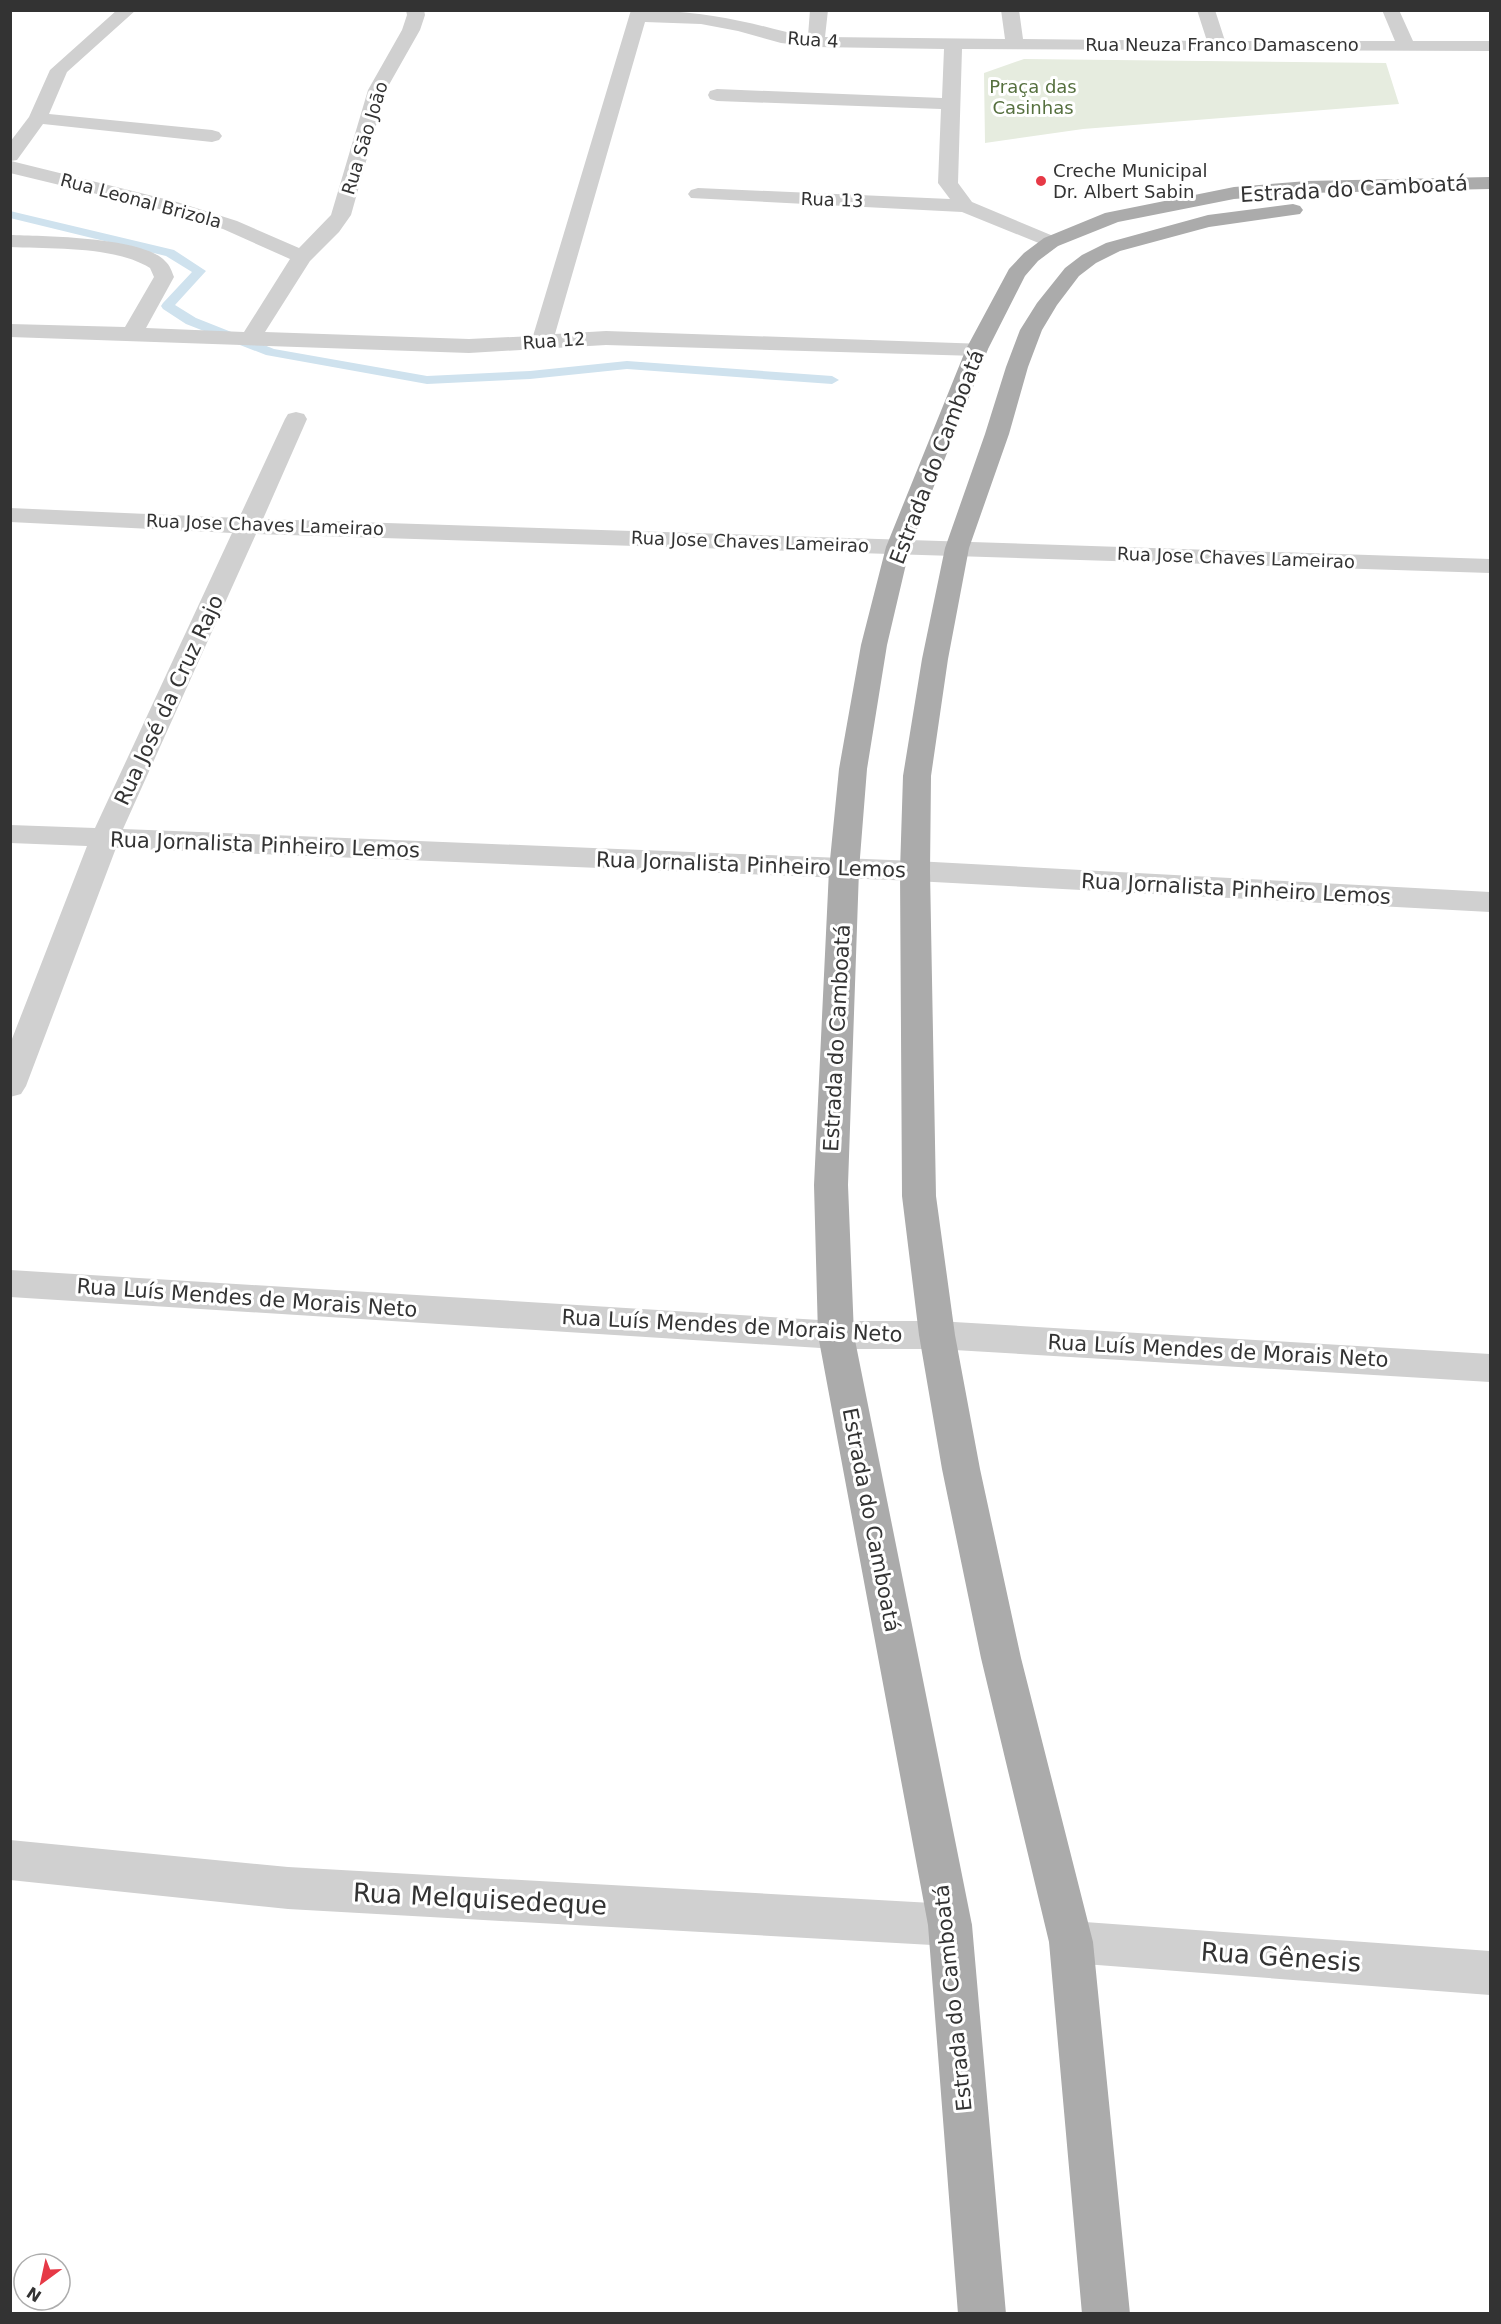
<svg xmlns="http://www.w3.org/2000/svg" width="1501" height="2324" font-family="'DejaVu Sans',sans-serif">
	<style>
		.green { fill: #e6ecdf }
		.lines { fill: none; stroke-linecap: round; stroke-linejoin: round }
		.stream { fill: #cfe2ee; fill-rule: evenodd }
		.minor { fill: #d0d0d0; fill-rule: evenodd }
		.major { fill: #ababab; fill-rule: evenodd }
		.poi-dot { fill: #e63946; stroke: #fff; stroke-width: 2 }
		.labels { text-anchor: middle; stroke-width: 6; stroke-linejoin: round; paint-order: stroke }
		.far-street-label { font-size: 18px; fill: #333; stroke: #fff }
		.far-park-label { font-size: 18px; fill: #56703f; stroke: #fff }
		.far-poi-label { font-size: 18px; fill: #333; stroke: #fff; text-anchor: start }
		.street-label { font-size: 21px; fill: #333; stroke: #fff }
		.near-street-label { font-size: 26px; fill: #333; stroke: #fff }
	</style>
	<rect width="100%" height="100%" fill="#fff"/>
	<path class="green" d="M1024 59 1386 63 1399 104 1083 129 985 143 984 73Z"/>
	<g class="lines">
		<path class="stream" d="M10 211 174 250 206 271 175 305 196 318 274 349 427 376 530 371 627 361 832 376 839 380 832 384 627 369 530 379 427 384 266 355 186 324 163 309 161 306 163 303 192 272 166 256 10 218Z"/>
		<g class="minor">
			<path d="M117 10H136L67 72 49 114 212 130 219 132 222 136 219 140 212 142 43 124 17 160 11 161 177 202 237 221 299 248 331 215 368 90 402 30 407 15 406 10H424L425 15 420 30 386 90 351 215 339 232 310 261 265 332 469 339 533 336 631 10C666 10 705 13 740 21 763 25 784 33 808 36L810 10H828L825 37 1005 39 1001 10H1019L1023 39 1207 41 1197 10H1215L1225 41H1395L1382 10H1399L1413 41H1490V51L962 49 958 183 972 202 1058 238 1061 242 1058 246 1051 248 962 212 691 198 688 194 691 190 698 188 950 199 938 183 941 109 717 101 710 99 708 95 710 91 717 89 942 98 944 49 816 47 781 43 738 31 701 24 645 22 555 334 606 331 985 344 988 349 985 354 977 356 606 345 469 353 10 337V324L125 327 154 277 150 268C115 246 52 249 10 247V235C44 236 143 237 165 261 170 265 172 272 174 277L146 328 244 332 290 259 223 229 163 210 10 173V142L29 117 50 70Z"/>
			<path d="M296 412 304 414 307 419 263 519 1490 559V573L256 534 123 829 915 861 1490 892V912L915 881 116 848 26 1086 21 1094 10 1097V1044L87 846 10 843V825L95 828 232 533 10 522V508L239 518 285 419 288 414Z"/>
			<path d="M10 1270 836 1321H937L1490 1354V1382L937 1349H836L10 1297Z"/>
			<path d="M10 1840 288 1867 950 1904 965 1910 972 1925 965 1940 950 1946 288 1909 10 1880Z"/>
			<path d="M1071 1921 1490 1951V1995L1071 1963 1056 1957 1049 1942 1056 1927Z"/>
		</g>
		<g class="major">
			<path d="M1490 177V189L1307 193 1234 199 1118 222 1058 246 1038 261 1025 276 988 349 910 547 887 645 867 769 859 870 848 1185 854 1335 972 1925 1006 2314H958L928 1925 818 1335 814 1185 829 870 839 769 861 645 886 547 966 349 1009 269 1024 253 1044 238 1105 213 1234 187 1307 181Z"/>
			<path d="M1293 204 1300 206 1303 210 1300 214 1209 227 1120 251 1096 263 1079 276 1057 305 1042 330 1028 367 1009 434 969 548 948 659 931 776 930 871 936 1196 955 1335 980 1469 1021 1658 1093 1942 1130 2314H1082L1049 1942 981 1658 942 1469 919 1335 902 1196 900 871 903 776 922 659 945 548 985 434 1006 367 1020 330 1037 303 1065 268 1082 255 1106 243 1208 215Z"/>
		</g>
	</g>
	<circle class="poi-dot" cx="1041" cy="181" r="6"/>
	<g class="labels">
		<g class="far-street-label">
			<text transform="translate(813 40) rotate(4)" y="6">Rua 4</text>
			<text x="1222" y="51">Rua Neuza Franco Damasceno</text>
			<text transform="translate(365 138) rotate(-73)" y="6">Rua Sāo Joāo</text>
			<text transform="translate(832 200) rotate(2)" y="6">Rua 13</text>
			<text transform="translate(141 201) rotate(15)" y="6">Rua Leonal Brizola</text>
			<text transform="translate(554 341) rotate(-4)" y="6">Rua 12</text>
			<text transform="translate(265 525) rotate(2)" y="6">Rua Jose Chaves Lameirao</text>
			<text transform="translate(750 542) rotate(2)" y="6">Rua Jose Chaves Lameirao</text>
			<text transform="translate(1236 558) rotate(2)" y="6">Rua Jose Chaves Lameirao</text>
		</g>
		<g class="far-park-label">
			<text x="1033" y="93">Praça das<tspan x="1033" dy="21">Casinhas</tspan></text>
		</g>
		<g class="far-poi-label">
			<text x="1053" y="177">Creche Municipal<tspan x="1053" dy="21">Dr. Albert Sabin</tspan></text>
		</g>
		<g class="street-label">
			<text transform="translate(1354 189) rotate(-3)" y="7">Estrada do Camboatá</text>
			<text transform="translate(937 457) rotate(-69)" y="7">Estrada do Camboatá</text>
			<text transform="translate(169 700) rotate(-65)" y="7">Rua José da Cruz Rajo</text>
			<text transform="translate(265 845) rotate(2)" y="7">Rua Jornalista Pinheiro Lemos</text>
			<text transform="translate(751 865) rotate(2)" y="7">Rua Jornalista Pinheiro Lemos</text>
			<text transform="translate(1236 889) rotate(3)" y="7">Rua Jornalista Pinheiro Lemos</text>
			<text transform="translate(837 1038) rotate(-87)" y="7">Estrada do Camboatá</text>
			<text transform="translate(247 1298) rotate(4)" y="7">Rua Luís Mendes de Morais Neto</text>
			<text transform="translate(732 1326) rotate(3)" y="7">Rua Luís Mendes de Morais Neto</text>
			<text transform="translate(1218 1351) rotate(3)" y="7">Rua Luís Mendes de Morais Neto</text>
			<text transform="translate(871 1520) rotate(79)" y="7">Estrada do Camboatá</text>
			<text transform="translate(953 1998) rotate(-96)" y="7">Estrada do Camboatá</text>
		</g>
		<g class="near-street-label">
			<text transform="translate(480 1899) rotate(3)" y="9">Rua Melquisedeque</text>
			<text transform="translate(1281 1957) rotate(4)" y="9">Rua Gênesis</text>
		</g>
	</g>
	<rect width="1501" height="2324" fill="none" stroke="#333333" stroke-width="24"/>
	<g transform="translate(42 2282) rotate(213)"><circle r="28" fill="#ffffff" stroke="#adadad" stroke-width="1.5"/>
	<path d="M0-4.5L10 22L0 15L-10 22Z" fill="#e63946"/>
	<text y="-9" font-size="16" font-weight="bold" text-anchor="middle" fill="#333333">N</text>
	</g>
</svg>
